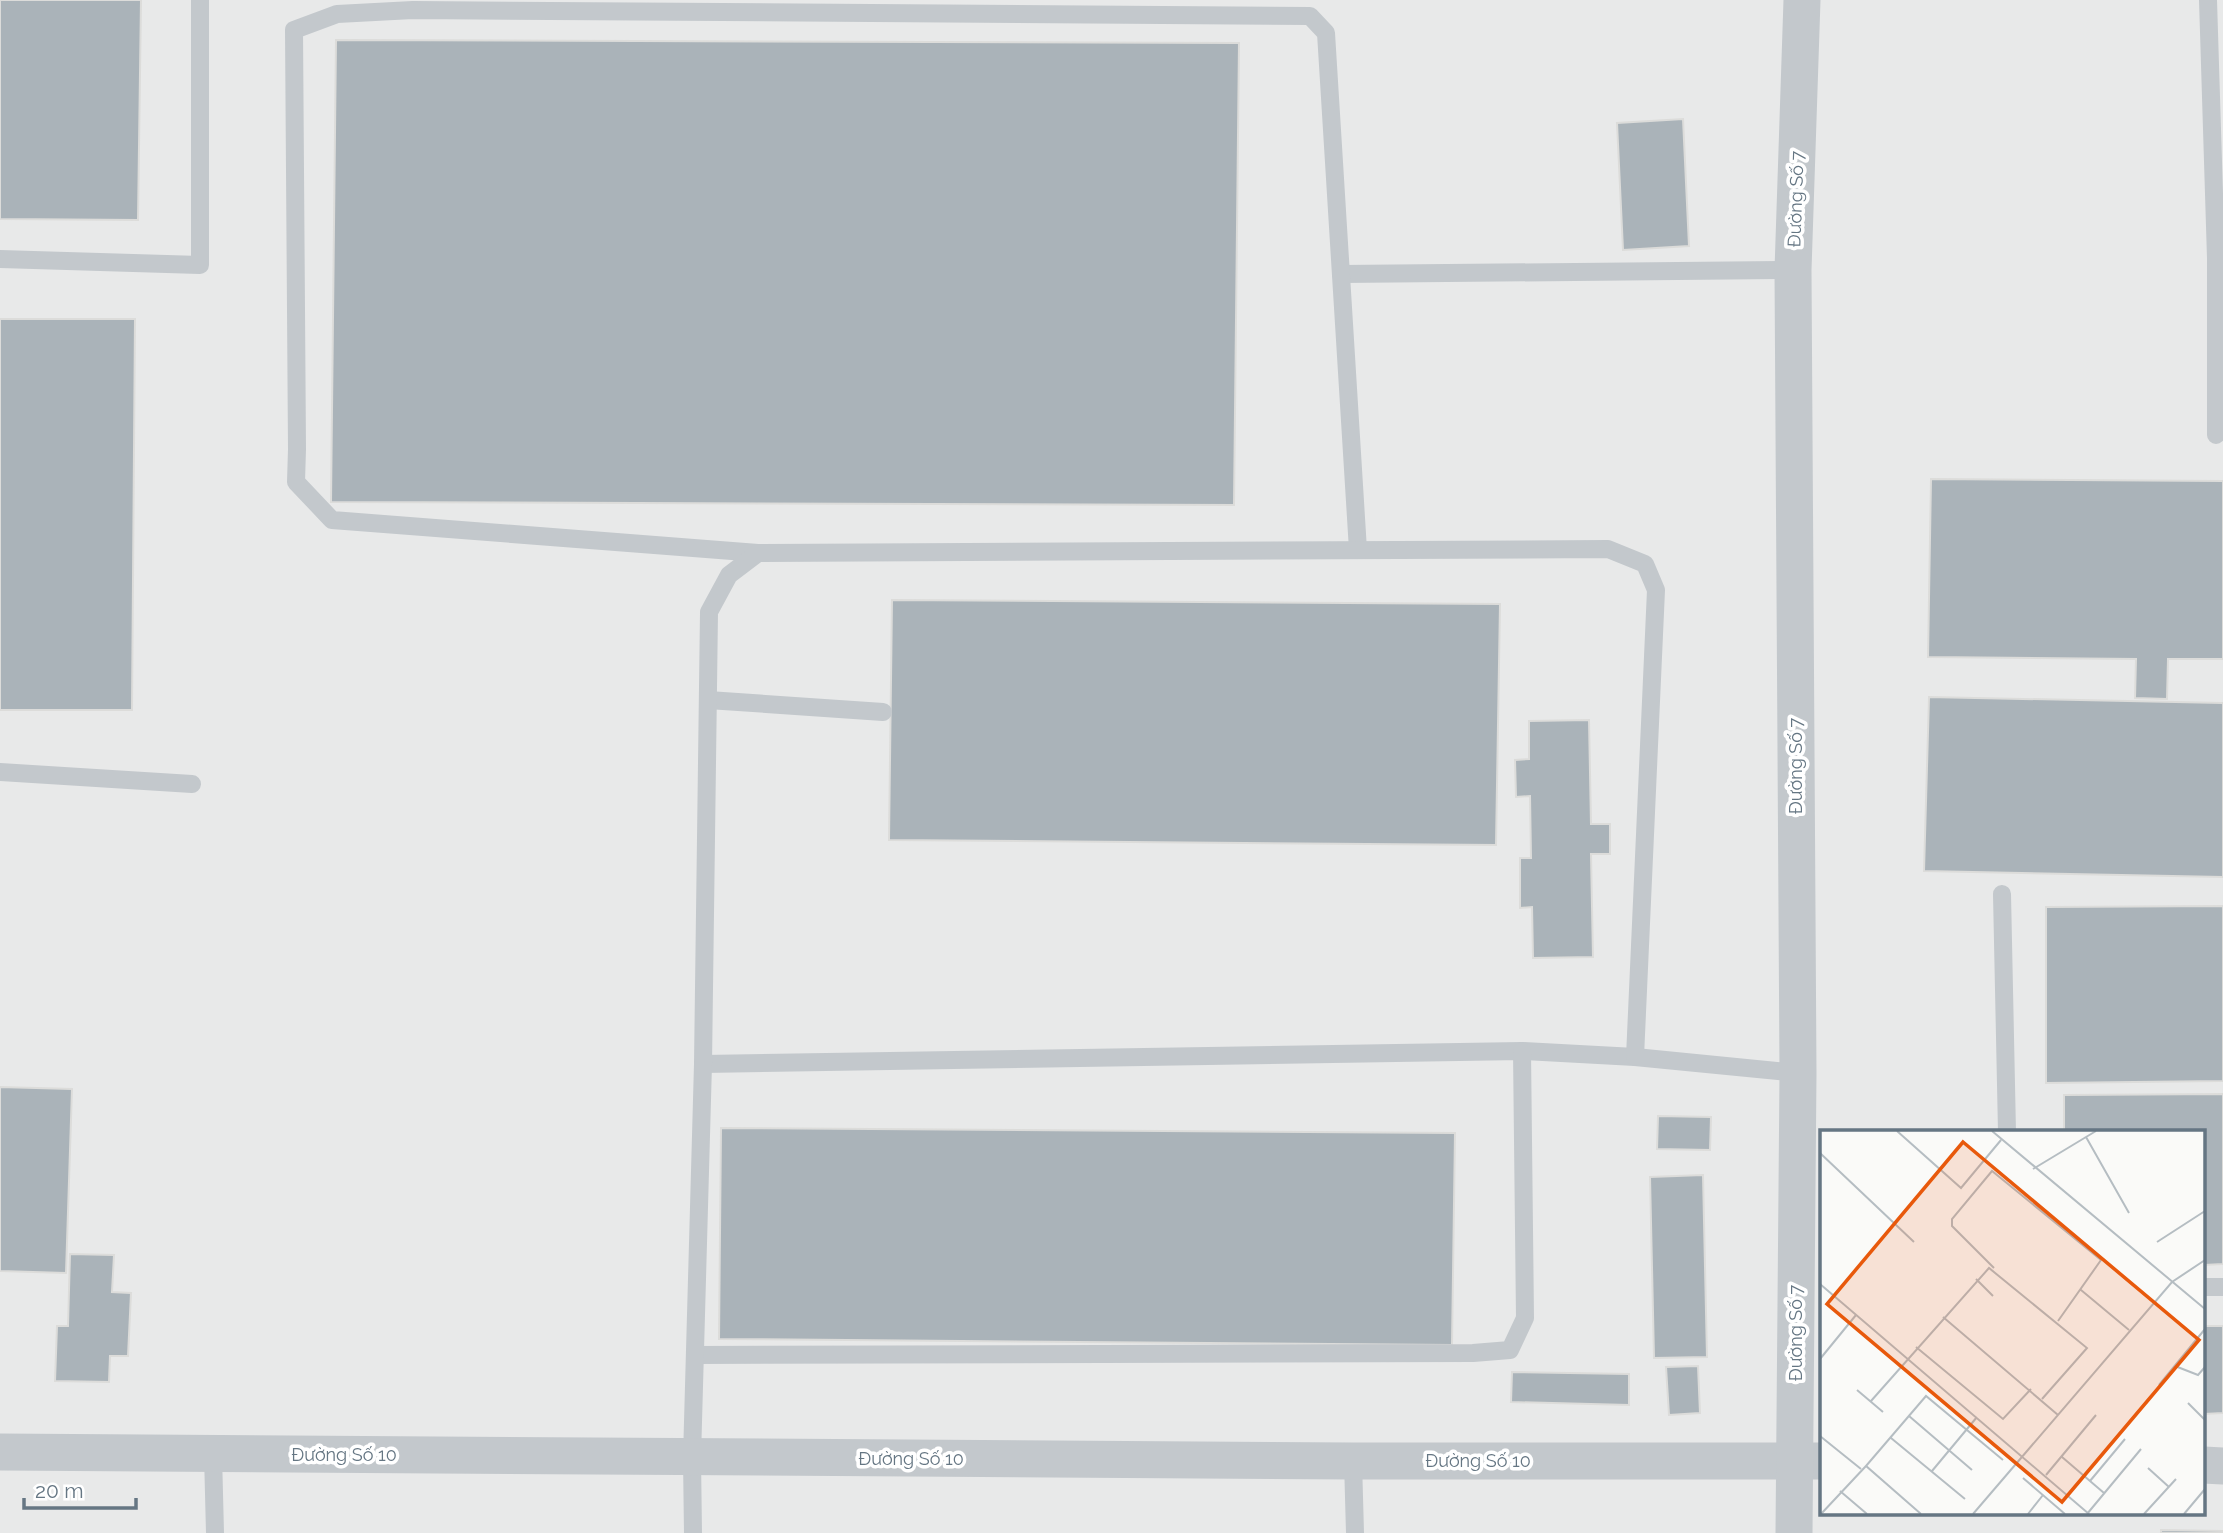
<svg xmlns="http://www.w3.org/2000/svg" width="2223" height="1533" font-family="Raleway,sans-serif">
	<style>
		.built { fill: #e8e9e9; fill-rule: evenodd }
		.building { fill: #aab3b9; stroke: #dcdcda; stroke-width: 2 }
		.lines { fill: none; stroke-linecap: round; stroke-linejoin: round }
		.service { stroke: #c3c8cc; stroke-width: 18 }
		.minor { stroke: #c3c8cc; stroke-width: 37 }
		.labels { text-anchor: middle; stroke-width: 7; stroke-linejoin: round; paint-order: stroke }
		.street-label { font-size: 18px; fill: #657683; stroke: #fff }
		.inset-road { fill: none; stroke: #b5bdc2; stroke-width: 2 }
		.view { fill: #e8590c; fill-opacity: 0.15; stroke: #e8590c; stroke-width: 3.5 }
		.inset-edge { fill: none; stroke: #657683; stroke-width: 3.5 }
	</style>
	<rect width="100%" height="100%" fill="#fafaf8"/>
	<path class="built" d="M0 0H2223V1533H0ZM1822 1132H2204V1514H1822Z"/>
	<g class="building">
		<path d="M0 0H141L138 220 0 219Z"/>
		<path d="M336 40 1239 43 1234 505 331 502Z"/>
		<path d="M1683 119 1689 246 1623 250 1617 123Z"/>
		<path d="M0 319H135L132 710H0Z"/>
		<path d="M1931 479 2223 481V659H2168L2167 699 2135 698 2136 659 1928 657Z"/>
		<path d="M892 600 1500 604 1496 845 889 840Z"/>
		<path d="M1929 697 2223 703V877L1924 871Z"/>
		<path d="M1589 720 1591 824H1610V854H1591L1593 957 1533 958 1532 907 1520 908V858H1531L1530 796 1516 797 1515 760 1529 759V721Z"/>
		<path d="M2223 906V1081L2046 1083V907Z"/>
		<path d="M0 1087 72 1089 66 1273 0 1271Z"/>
		<path d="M2223 1094V1264L2204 1265V1132H2064V1095Z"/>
		<path d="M1658 1116 1711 1117 1710 1150 1657 1149Z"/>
		<path d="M721 1128 1455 1133 1452 1345 719 1339Z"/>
		<path d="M1703 1175 1707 1357 1654 1358 1650 1177Z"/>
		<path d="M70 1254 114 1255 112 1292 131 1293 128 1356H110L109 1382 55 1381 57 1326H68Z"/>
		<path d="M2204 1326H2223V1413L2204 1414Z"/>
		<path d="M1698 1366 1700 1413 1669 1415 1666 1367Z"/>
		<path d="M1512 1372 1629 1374V1405L1511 1402Z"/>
		<path d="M2161 1530 2223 1531V1533H2161Z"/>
	</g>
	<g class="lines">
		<g class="service">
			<path d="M2208 0 2216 258V435"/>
			<path d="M0 259 200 265V0"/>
			<path d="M1341 274 1793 270"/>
			<path d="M758 553 332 520 296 482 297 449 294 30 337 14 413 10 1310 16 1326 33 1358 550"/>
			<path d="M708 700 883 712"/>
			<path d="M0 772 192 784"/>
			<path d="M2002 894 2007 1132"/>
			<path d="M703 1064 1522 1051 1635 1057 1798 1073"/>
			<path d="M2204 1287H2223"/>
			<path d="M695 1355 1473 1353 1510 1350 1525 1318 1522 1051"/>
			<path d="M213 1454 215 1533"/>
			<path d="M1353 1461 1355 1533"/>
			<path d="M693 1533 692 1458 703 1064 709 612 729 575 758 553 1608 549 1645 564 1656 590 1635 1057"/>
		</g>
		<g class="minor">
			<path d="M0 1452 1353 1461H1822"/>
			<path d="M2204 1465 2223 1466"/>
			<path d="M1794 1533 1798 1073 1793 270 1802 0"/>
		</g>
	</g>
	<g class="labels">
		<g class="street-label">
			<text transform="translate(1796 199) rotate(-88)" y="6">Đường Số 7</text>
			<text transform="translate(1796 766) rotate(-90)" y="6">Đường Số 7</text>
			<text transform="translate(1796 1333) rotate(-90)" y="6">Đường Số 7</text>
			<text x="344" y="1461">Đường Số 10</text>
			<text x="911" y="1465">Đường Số 10</text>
			<text x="1478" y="1467">Đường Số 10</text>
		</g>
	</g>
	<g transform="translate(1820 1130)">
		<rect width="385" height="385" fill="#fafaf8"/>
		<path class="inset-road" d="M77 1 141 58 181 10M172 1 385 179M266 7 309 83M0 23 94 112M213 39 276 1M337 112 385 81M174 138 132 96V89L172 41 281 130 238 191M156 149 173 166M0 154 269 384M261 160 309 200M123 187 238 285M96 217 183 289 211 259M0 229 36 185M355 236 378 245 385 237M339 255 385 199M37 260 63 282M51 271 169 138 267 218 222 269M368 273 385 290M89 286 152 340M0 306 41 339M71 308 145 369M242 327 284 363M46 336 106 266 183 330M328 338 349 357M112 341 157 287M226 345 276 285M203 348 245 384M270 351 305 309M20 361 47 384M1 384 46 336 101 384M153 384 352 152 385 130M208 384 223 365M267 384 321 319M324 384 356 349M364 384 385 359"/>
		<path class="view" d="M143 12 379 210 242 372 7 174Z"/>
		<rect width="385" height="385" class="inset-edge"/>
	</g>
	<path d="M24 1498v10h112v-10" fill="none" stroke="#657683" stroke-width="3.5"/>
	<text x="35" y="1498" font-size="21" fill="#657683" stroke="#ffffff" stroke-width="5" paint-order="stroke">20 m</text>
</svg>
